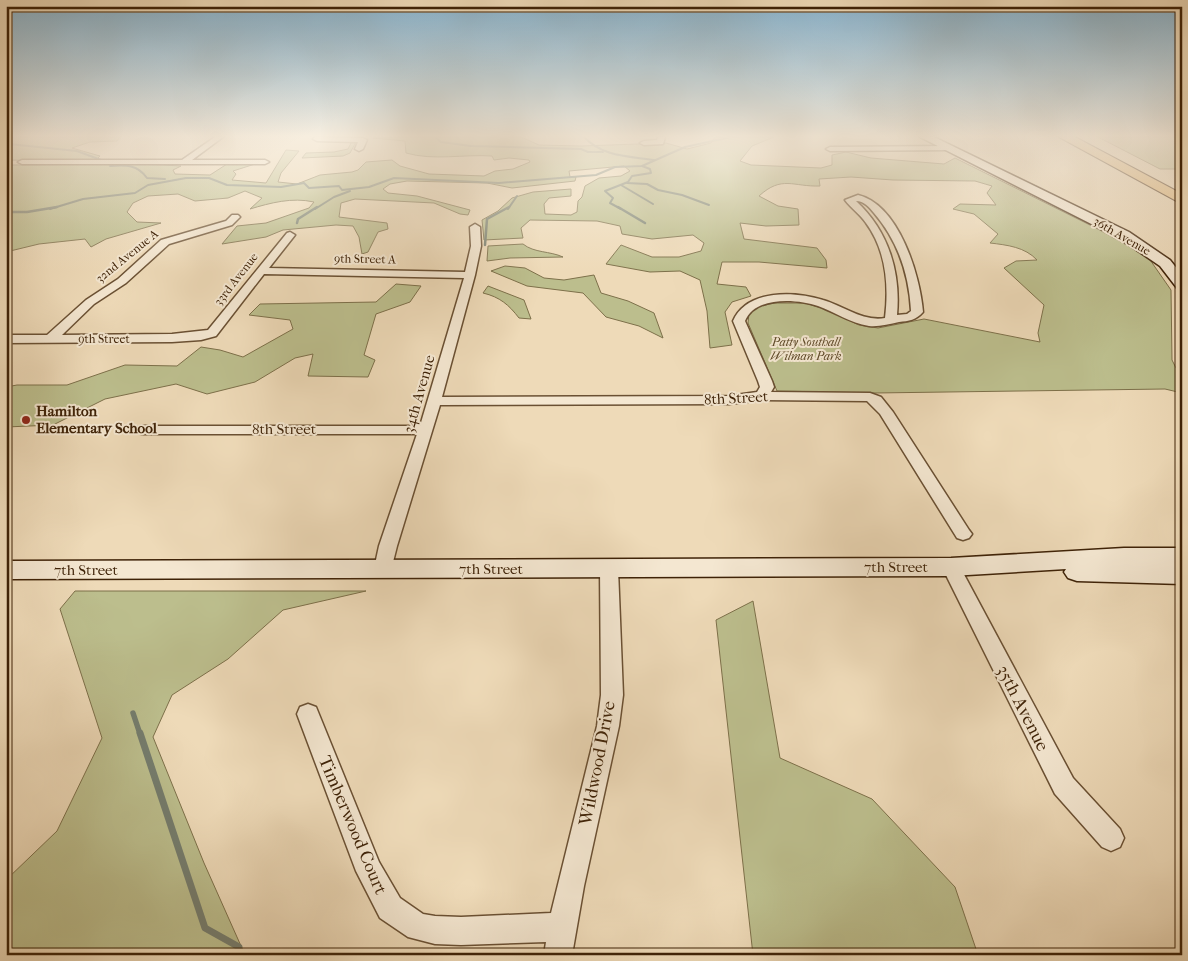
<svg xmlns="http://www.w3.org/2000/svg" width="1188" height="961" font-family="'IM FELL French Canon',serif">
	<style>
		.green { fill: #bcbe8d; stroke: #7d704a }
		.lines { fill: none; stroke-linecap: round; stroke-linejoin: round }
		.stream-far3 { stroke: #757d6e; stroke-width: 2 }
		.stream-far2 { stroke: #757d6e; stroke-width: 2.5 }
		.stream-far1 { stroke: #757d6e; stroke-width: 5.5 }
		.stream { stroke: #757d6e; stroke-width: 7 }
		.street-casing { stroke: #6a5033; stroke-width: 3 }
		.secondary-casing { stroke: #3e2207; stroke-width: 3 }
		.highway-casing { stroke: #3e2207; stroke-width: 2 }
		.street { fill: #f4e7d1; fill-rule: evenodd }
		.secondary { fill: #f4e7d1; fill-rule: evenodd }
		.highway { fill: #e7bd7c; fill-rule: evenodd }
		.poi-dot { fill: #8f2418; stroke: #f4e7d1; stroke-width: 2 }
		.labels { text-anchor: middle; stroke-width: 4; stroke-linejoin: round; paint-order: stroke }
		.far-street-label { font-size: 12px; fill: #3e2207; stroke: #f4e7d1 }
		.far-park-label { font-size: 12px; font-style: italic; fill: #5e4928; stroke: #f4e7d1 }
		.street-label { font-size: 15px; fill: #3e2207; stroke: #f4e7d1 }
		.poi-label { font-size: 15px; font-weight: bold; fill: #3e2207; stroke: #f4e7d1; text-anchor: start }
		.near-street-label { font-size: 18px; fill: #3e2207; stroke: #f4e7d1 }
	</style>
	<rect width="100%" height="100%" fill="#eedab8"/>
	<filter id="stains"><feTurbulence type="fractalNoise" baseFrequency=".004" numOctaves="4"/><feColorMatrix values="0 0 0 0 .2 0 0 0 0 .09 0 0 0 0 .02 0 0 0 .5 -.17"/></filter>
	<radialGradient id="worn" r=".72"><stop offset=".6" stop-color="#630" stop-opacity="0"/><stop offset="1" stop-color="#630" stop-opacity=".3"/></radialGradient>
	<g class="green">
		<path d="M6 137H120L117 141 90 142 72 148 100 156 95 161 6 160Z"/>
		<path d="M409 137H521L539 145 581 146 666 143 687 149 711 143 715 137H774L752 146 740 161 751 165 821 168 832 165V155L846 152 871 158 944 164 955 158 1096 228 1148 257 1171 290 1172 360 1176 368 1179 369 1182 373V393L1165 389 875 393 777 391 748 323 749 313 760 306 775 303H805L825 309 859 325 878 328 924 319 1040 342 1038 333 1044 305 1004 268 1016 261 1037 260C1025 247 1007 245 990 243L998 234 974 214 953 209 960 204 996 205 987 193 992 186 975 181 893 180 851 177 819 179 820 186C793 187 782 175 759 196L778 206 798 209 799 225 766 226 740 223 744 239 817 248 826 260 827 268 759 262H722L717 284 746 287 751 296 732 302 725 312 732 345 710 348 707 311 700 280 680 271 650 272 606 264 621 245 652 257H679L701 251 704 243 693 235 652 239 622 234 620 226 597 221 530 220 521 228 523 238 484 240 482 220 498 211 512 198 533 192 571 189V196L549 198 544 204 545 214 571 215 577 212 578 201 582 197 585 186 599 178 621 176 630 171 624 166 569 171 570 177H576L575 181 512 188 487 183 407 181 390 184 383 189 388 193 417 196 470 210 468 215 460 214 434 203 355 199 341 203 339 217 387 223 388 229 378 232 368 252 362 254 359 237 353 226 336 225 283 230 266 237 222 244 237 226 266 223 309 208 314 202C292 197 270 203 250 209L262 198 245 191 228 198 195 201 178 194 148 196 133 203 127 212 137 222 161 223 106 239 91 247 85 239 39 244 6 252 8 165C65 165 123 162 181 166L173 170 175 174 210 175 227 164H255L233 171 236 174 232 180 266 183 286 150 299 151 281 173 278 182 297 184 320 175 352 172 358 170 366 162 392 160 400 166 429 174 484 176 495 171 513 169 530 162 529 160 509 158 494 160 492 156C463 154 434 161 406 153L405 141 373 138Z"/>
		<path d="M1098 137H1182V169H1160Z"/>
		<path d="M352 141 356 142 350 153 343 156 302 158 306 153 334 152 348 149Z"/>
		<path d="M523 244C534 253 550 251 563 257L510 258 487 261 488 246Z"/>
		<path d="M505 266 525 268 544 278 564 280 594 275 601 293 628 301 654 313 663 338 639 326 606 317 583 293 527 286 491 271Z"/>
		<path d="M396 284 421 286 410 302 376 314 364 355 375 360 368 377 308 376 313 354 295 358 255 382 207 394 176 384 105 399 53 425 6 427V387L17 385H67L125 365 177 366 201 347 220 350 243 357 293 329 290 320 249 315 260 304 376 302Z"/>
		<path d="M488 286 524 300 531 319 519 318C509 305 500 297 483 293Z"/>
		<path d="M75 591H366L283 610 228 659 172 695 153 737 204 863 245 955H6V880L57 831 102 738 60 609Z"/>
		<path d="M753 601 780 758 872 799 955 887 978 955H753L716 620Z"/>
	</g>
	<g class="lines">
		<g class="stream-far3">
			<path d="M435 137 441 142 471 146 581 149 588 152H603"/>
			<path d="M584 137C603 157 628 156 654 160"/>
			<path d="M6 138H9V144L77 151 101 160"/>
			<path d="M110 166C126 165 137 164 147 178L165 179"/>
			<path d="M627 183 647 184 658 190 682 195 709 205"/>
			<path d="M621 185 653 204"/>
			<path d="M50 209 83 199 135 193 148 185 186 178H209L227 185 281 187 304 183 309 188 339 186 342 190 369 187 394 178 499 183 596 175 615 167 642 166 685 147 731 137"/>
			<path d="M315 209 334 197 350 191"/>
			<path d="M508 209 517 196"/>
			<path d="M621 209 610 203 613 198 605 191 628 182 632 176 651 173 650 169 642 166"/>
		</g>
		<g class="stream-far2">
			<path d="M618 207 645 223"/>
			<path d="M6 212H27L57 207"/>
			<path d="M297 223 298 219 317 207"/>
			<path d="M485 245 487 219 509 207"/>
		</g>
		<path class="stream-far1" d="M133 713 140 734"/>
		<path class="stream" d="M140 733 205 928 239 947 238 955"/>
		<defs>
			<g id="street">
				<path d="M215 137H223L192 160H265L269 162 265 164H22L18 162 22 160H182Z"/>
				<path d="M315 137 363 138 367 140 363 149 359 151 355 149 358 142 317 141 313 139Z"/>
				<path d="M658 137H665L663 144 644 145 640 143 644 141 657 140Z"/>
				<path d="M945 146H948V150L830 151 826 149 830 147Z"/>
				<path d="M858 195C899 205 920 275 923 312 916 320 909 321 899 322 889 324 879 327 869 326 850 323 835 312 818 306 797 299 755 296 745 321L772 381 774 387 771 392 870 393 881 397 893 412 969 530 972 534 969 538 963 540 957 538 880 414 867 401 762 400 729 404 440 405 397 546 390 574 383 576 376 574 374 569 379 546 417 434H142L137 433 135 430 137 427 142 426H420L464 278 264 274 216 336 201 340 172 342 6 343V335H47L86 300 118 279 161 240 226 221 232 215H238L240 217 232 225 169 244 126 283 94 304 62 335 172 334 208 330 287 233 290 232 295 235 269 268 465 272 471 246 470 227 475 224 480 227 481 246 475 275 442 397 729 396 757 392 760 387 758 381 733 321C747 289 794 291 823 300 844 306 863 322 885 318 889 286 886 250 866 223 860 214 851 208 845 200ZM856 201C864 201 869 207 874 213 898 241 909 274 911 311L907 314 897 315C901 272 888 230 856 201Z"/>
				<path d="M951 560 958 562 960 567 1073 778 1120 829 1124 838 1120 847 1111 851 1102 847 1055 794 942 567 944 562Z"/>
				<path d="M609 562 616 564 618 569 623 695 619 726 584 886 572 955H544L546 942 461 945 435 944 408 937 380 918 356 871 297 714 300 707 308 704 316 707 379 862 400 898 423 914 435 916 461 917 551 913 597 726 601 695 600 569 602 564Z"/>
			</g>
			<g id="secondary">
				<path d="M920 137H934L1129 232 1170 260 1182 275V290L1177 288 1160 266 1119 238Z"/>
				<path d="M1124 548H1182V584L1077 581 1068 578 1064 572 1066 569 951 576 6 579V561L951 558Z"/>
			</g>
			<path id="highway" d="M1059 137H1075L1182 194V204Z"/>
		</defs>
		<use href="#street" class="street-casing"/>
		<use href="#secondary" class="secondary-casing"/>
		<use href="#highway" class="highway-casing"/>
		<use href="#street" class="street"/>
		<use href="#secondary" class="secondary"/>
		<use href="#highway" class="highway"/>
	</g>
	<linearGradient id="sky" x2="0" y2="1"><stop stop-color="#88b6d3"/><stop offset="0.5" stop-color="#f7eedf"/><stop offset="1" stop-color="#f7eedf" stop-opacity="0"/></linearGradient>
	<rect width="1188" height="272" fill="url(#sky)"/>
	<circle class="poi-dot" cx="26" cy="420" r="5"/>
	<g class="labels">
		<g class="far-street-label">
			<text transform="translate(1122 236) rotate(30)" y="4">36th Avenue</text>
			<text transform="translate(127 256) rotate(-39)" y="4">32nd Avenue A</text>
			<text transform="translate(365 259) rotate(1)" y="4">9th Street A</text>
			<text transform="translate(236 279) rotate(-52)" y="4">33rd Avenue</text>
			<text x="104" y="343">9th Street</text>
		</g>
		<g class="far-park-label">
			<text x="806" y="346">Patty Southall<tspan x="806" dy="14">Wilman Park</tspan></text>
		</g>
		<g class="street-label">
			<text transform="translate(419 394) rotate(-74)" y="5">34th Avenue</text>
			<text transform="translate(736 398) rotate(-3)" y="5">8th Street</text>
			<text x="284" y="434">8th Street</text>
			<text x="896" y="572">7th Street</text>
			<text x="491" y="574">7th Street</text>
			<text x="86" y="575">7th Street</text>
		</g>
		<g class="poi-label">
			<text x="36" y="416">Hamilton<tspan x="36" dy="17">Elementary School</tspan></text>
		</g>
		<g class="near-street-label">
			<text transform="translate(1023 708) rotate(63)" y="6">35th Avenue</text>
			<text transform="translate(597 763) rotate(-79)" y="6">Wildwood Drive</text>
			<text transform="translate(353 825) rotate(67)" y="6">Timberwood Court</text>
		</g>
	</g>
	<rect width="1188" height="961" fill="none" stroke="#eedab8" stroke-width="25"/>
	<rect x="8" y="8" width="1173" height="946" fill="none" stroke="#3e2207" stroke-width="2.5"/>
	<rect x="12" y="12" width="1163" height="936" fill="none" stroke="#3e2207"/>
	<rect width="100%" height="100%" filter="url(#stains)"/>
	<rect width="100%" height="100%" fill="url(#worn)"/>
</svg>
